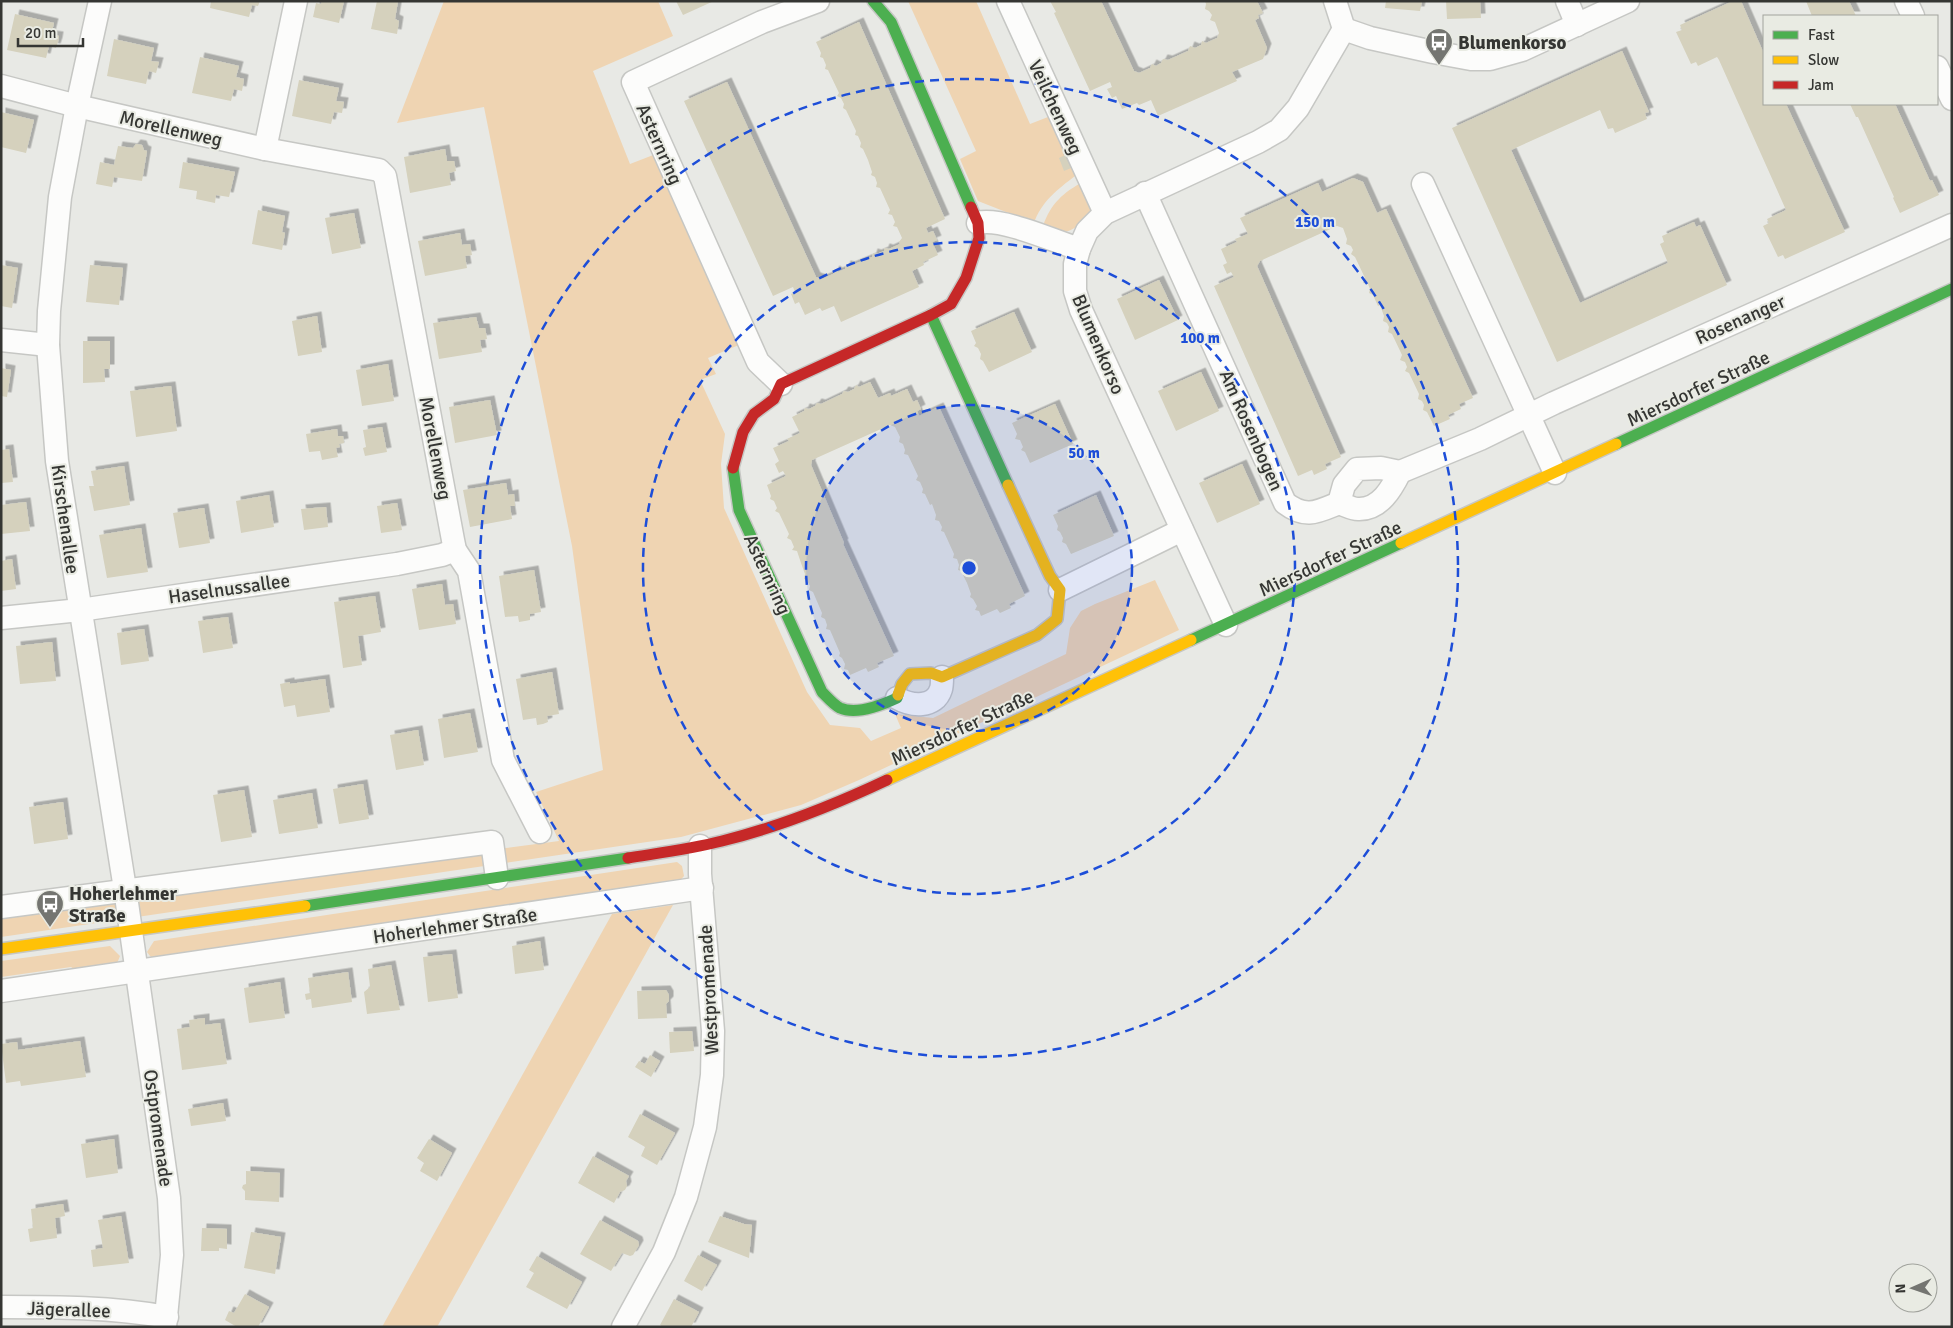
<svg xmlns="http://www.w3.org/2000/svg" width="1953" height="1328" font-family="Signika,sans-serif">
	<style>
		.green { fill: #efd4b2 }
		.building { fill: #d5d1bd; filter: url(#shadow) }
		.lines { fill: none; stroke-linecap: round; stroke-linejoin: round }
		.street-casing { stroke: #c6c7c4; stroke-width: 25 }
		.fast-casing { stroke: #c6c7c4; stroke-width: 14 }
		.slow-casing { stroke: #c6c7c4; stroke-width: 14 }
		.jam-casing { stroke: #c6c7c4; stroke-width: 14 }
		.street { stroke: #fcfcfb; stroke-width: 22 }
		.fast { stroke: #4caf50; stroke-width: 11 }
		.slow { stroke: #ffc107; stroke-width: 11 }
		.jam { stroke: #c62828; stroke-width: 11 }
		.ring { fill: none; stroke: #1d4ed8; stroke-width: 2.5; stroke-dasharray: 9 6 }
		.labels { text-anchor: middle; stroke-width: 4; stroke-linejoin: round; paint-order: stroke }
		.poi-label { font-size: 19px; font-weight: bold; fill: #353633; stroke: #e9ebe3; text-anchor: start }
		.street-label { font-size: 19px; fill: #353633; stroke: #e9ebe3 }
		.centre { fill: #1d4ed8; stroke: #e9ebe3; stroke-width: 2.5 }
		.ring-label { font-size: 15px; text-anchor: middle; font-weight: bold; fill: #1d4ed8; stroke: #e9ebe3; stroke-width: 4; stroke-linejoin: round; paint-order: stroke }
	</style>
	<defs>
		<filter id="shadow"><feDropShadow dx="4.5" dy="-4.5" stdDeviation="0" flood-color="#0004"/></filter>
	</defs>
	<rect width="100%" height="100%" fill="#e8e9e5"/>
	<g class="green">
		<path d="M444 1H658L673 36 593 71 630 164 661 152 746 342 708 358 716 374 700 380 725 434 721 464 724 508 807 692 830 725 860 728 871 741 901 728 895 714 933 718 1066 654 1070 628 1081 611 1095 604 1155 580 1179 630 859 780 801 805 681 837 1 937V918L188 890 559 841 536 792 603 770 572 546 484 107 397 123Z"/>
		<path d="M908 1H976L1030 124 1048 117 1075 176C1058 189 1041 202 1034 223L978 201 960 159 976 151Z"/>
		<path d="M1084 181 1091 208C1087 220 1072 234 1059 232 1053 231 1048 228 1043 226 1051 203 1063 193 1084 181Z"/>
		<path d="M677 862 682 866 684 876 679 882 154 959 150 956 147 952 154 941Z"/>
		<path d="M673 905 437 1327H382L612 914Z"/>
		<path d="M110 946 120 956 116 966 78 972 71 967 1 977V961Z"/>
	</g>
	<g class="building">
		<path d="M211 1H260L258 6 252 5 249 17 210 8Z"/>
		<path d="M322 1H344L339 23 313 17 316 3 321 4Z"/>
		<path d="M377 1H398L395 19 399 21 397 34 371 29Z"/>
		<path d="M676 1H714L683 15Z"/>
		<path d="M1050 1H1101L1134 71 1139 73 1150 68 1152 64 1156 66 1161 63 1163 59 1168 60 1188 51 1190 46 1195 48 1201 45 1202 41 1206 43 1217 38 1219 33 1215 22 1210 20 1212 15 1209 11 1205 9 1206 4 1205 1H1257L1263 13 1258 15 1259 18 1255 20 1267 48 1263 59 1232 72 1237 81 1158 116 1151 100 1139 105 1137 103 1122 109 1116 96 1112 98 1107 89 1112 87 1110 82 1090 91 1054 13 1056 12Z"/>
		<path d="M1386 1H1422L1420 11 1385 8Z"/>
		<path d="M1446 1H1480L1481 18 1447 19Z"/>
		<path d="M1733 1H1741L1764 54V104H1786L1845 232 1785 259 1783 255 1778 257 1763 226 1769 223 1767 219 1786 210 1719 60 1717 57 1698 66 1696 62 1691 64 1676 32 1682 30 1680 25Z"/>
		<path d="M1806 1H1849L1856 16H1812Z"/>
		<path d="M15 14 54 23 51 35 59 36 58 42 56 48 49 46 46 58 7 50Z"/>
		<path d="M859 22 945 219 926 228 928 233 933 231 937 240 932 242 938 255 923 262 924 265 912 271 919 287 841 322 834 306 822 311 820 308 805 315 799 302 795 304 791 294 795 292 793 287 773 296 684 101 727 82 816 277 822 279 833 274 835 270 838 272 845 269 846 265 850 266 872 257 873 253 877 254 884 251 885 248 889 249 900 244 899 242 902 238 897 227 893 226 895 222 892 215 888 214 890 210 880 188 876 187 877 183 875 177 871 175 872 172 868 160 863 149 860 147 861 143 858 136 855 135 856 131 846 110 843 108 844 104 841 98 837 96 839 93 828 70 825 69 826 65 823 58 820 57 821 53 816 42Z"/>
		<path d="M114 39 154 48 151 61 159 62 156 73 149 71 146 84 107 76Z"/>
		<path d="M1622 51 1649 112 1645 113 1647 119 1615 133 1613 128 1608 129 1600 110 1511 150 1580 303 1668 263 1660 244 1664 242 1662 236 1694 222 1696 227 1700 225 1727 285 1557 362 1452 128Z"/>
		<path d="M200 57 239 66 236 77 244 79 242 91 234 89 231 101 192 93Z"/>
		<path d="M299 80 339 88 336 101 344 102 342 113 334 112 331 124 292 116Z"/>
		<path d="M1850 104H1895L1930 181 1932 180 1939 195 1900 213 1893 198 1894 197 1858 117H1856Z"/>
		<path d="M1 112 34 120 26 153 1 147Z"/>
		<path d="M136 144 142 145 144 150 147 151 142 181 114 177 112 187 96 184 100 162 114 165 118 146 133 148Z"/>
		<path d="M445 149 447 161H454L456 171 449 173 451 185 410 193 404 157Z"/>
		<path d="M1065 155 1071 168 1064 171 1059 158Z"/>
		<path d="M183 162 235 172 229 197 216 195 215 203 196 199 197 191 179 188Z"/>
		<path d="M1353 178 1363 182 1377 213 1386 209 1473 398 1459 404 1461 409 1448 415 1450 419 1434 426 1427 412 1423 410 1424 405 1422 401 1418 399 1419 394 1409 373 1405 371 1407 367 1405 362 1400 360 1402 355 1392 334 1388 332 1389 327 1387 323 1383 321 1384 316 1380 305 1378 306 1373 295 1369 293 1370 289 1368 284 1363 283 1365 278 1355 257 1351 254 1353 250 1351 246 1346 244 1347 239 1343 228 1337 226 1260 261 1257 266 1341 457 1325 464 1327 469 1314 475 1312 470 1298 476 1214 286 1234 277 1231 272 1227 274 1223 265 1227 263 1221 249 1237 242 1235 239 1248 234 1240 218 1318 183 1322 192Z"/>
		<path d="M258 210 285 216 282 232 285 233 282 250 252 244Z"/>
		<path d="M354 213 361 248 332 254 325 218Z"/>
		<path d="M460 233 462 245 470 244 472 255 465 256 467 268 425 276 418 241Z"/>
		<path d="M1 265 18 268 12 308 1 306Z"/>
		<path d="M90 265 123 268 119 305 86 302Z"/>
		<path d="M1159 280 1178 320 1135 340 1117 299Z"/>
		<path d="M1014 312 1032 352 989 372 983 361 980 359 981 354 978 348 974 346 976 343 971 331Z"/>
		<path d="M317 316 322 352 298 356 292 321Z"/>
		<path d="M476 317 479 328H485L486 333 487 339 480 340 482 352 439 359 433 323Z"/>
		<path d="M83 341H110V369H104L105 382 83 383Z"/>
		<path d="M388 364 394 401 362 406 356 370Z"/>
		<path d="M1 368 11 370 7 397 1 396Z"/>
		<path d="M1201 372 1219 411 1176 431 1158 391Z"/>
		<path d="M870 382 878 398 890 393 891 396 907 389 913 402 917 400 921 409 917 411 919 416 939 407 1025 596 1009 604 1011 608 1000 613 997 609 981 616 979 611 975 610 977 606 973 599 970 597 971 594 967 583 961 571 958 570 959 565 957 559 953 558 954 554 944 532 941 531 942 527 939 521 935 520 936 515 932 504 930 505 925 494 922 493 923 489 920 482 916 480 918 476 908 455 904 454 905 450 903 444 899 442 900 437 895 427 890 425 812 460 811 465 844 543 843 544 894 656 877 663 879 667 868 672 866 668 850 675 848 670 844 669 845 664 842 658 839 656 840 653 830 630 826 629 827 625 825 619 821 617 822 613 813 592 809 590 810 586 807 580 804 579 805 574 801 563 797 551 792 550 794 547 791 540 787 538 789 534 779 513 775 511 777 508 774 501 770 499 771 496 767 485 786 476 783 471 779 473 775 464 779 461 773 448 789 441 787 439 800 433 792 417 804 411 805 408 809 409 815 406 817 403 821 404 842 394 844 391 848 392 854 389 856 385 859 387Z"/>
		<path d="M171 386 177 431 136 437 130 391Z"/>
		<path d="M490 400 497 435 455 443 449 407Z"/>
		<path d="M1055 404 1073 444 1030 463 1025 452 1021 450 1023 447 1020 440 1015 439 1017 434 1012 423Z"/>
		<path d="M382 427 387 452 365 456 363 448 366 447 363 430Z"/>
		<path d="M337 429 338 436H343L344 443 339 444 340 447 336 448 338 457 322 460 320 451 309 452 306 434Z"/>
		<path d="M9 449 13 482 1 483V450Z"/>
		<path d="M1242 464 1260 504 1217 523 1199 483Z"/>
		<path d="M124 466 130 505 94 511 89 486H94L91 471Z"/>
		<path d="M506 483 508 495 514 494 515 506H510L512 519 470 527 463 490Z"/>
		<path d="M269 495 274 527 241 533 236 501Z"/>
		<path d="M1096 495 1114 536 1071 554 1066 544 1062 542 1063 538 1060 532 1057 530 1058 526 1053 515Z"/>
		<path d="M26 502 30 531 1 534V505Z"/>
		<path d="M397 503 402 530 381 533 377 506Z"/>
		<path d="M326 507 328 527 304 530 301 509Z"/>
		<path d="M204 508 210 543 179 548 173 513Z"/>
		<path d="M141 528 148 572 107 578 99 535Z"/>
		<path d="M12 559 16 589 1 591V561Z"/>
		<path d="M534 570 541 612 530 614V620L525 621 519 622 518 616 505 617 499 576Z"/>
		<path d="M442 584 445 605 453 604 456 624 419 630 412 589Z"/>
		<path d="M375 596 381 632 358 636 362 665 343 668 334 602Z"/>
		<path d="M228 617 233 648 203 653 198 621Z"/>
		<path d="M144 629 149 661 121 665 117 633Z"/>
		<path d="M52 642 56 681 20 684 16 646Z"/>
		<path d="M552 672 559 714 547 716 548 722 543 724 537 725 536 718 523 720 516 679Z"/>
		<path d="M325 679 330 712 297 717 295 705 284 707 280 684 290 682V684Z"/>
		<path d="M470 713 478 752 444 758 438 719Z"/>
		<path d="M418 730 424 765 396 770 390 735Z"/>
		<path d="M363 784 369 819 339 824 333 789Z"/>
		<path d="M244 790 252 837 221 842 213 795Z"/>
		<path d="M312 793 318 828 279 834 273 800Z"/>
		<path d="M63 802 68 839 34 844 29 807Z"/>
		<path d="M540 941 544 970 515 974 512 946Z"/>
		<path d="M452 954 458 998 428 1002 423 957Z"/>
		<path d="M391 965 400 1010 367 1014 364 992 370 987 368 969Z"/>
		<path d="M348 972 352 1002 312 1008 311 999 306 1000 305 994 310 993 308 978Z"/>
		<path d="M280 982 285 1018 249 1023 244 988Z"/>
		<path d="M666 990 669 995V1001L666 1004 667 1018 638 1019 637 991Z"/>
		<path d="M205 1018V1025L220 1023 227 1064 182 1070 177 1029 190 1027 189 1020Z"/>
		<path d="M692 1031 694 1051 670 1053 669 1032Z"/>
		<path d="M80 1041 86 1077 21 1086 20 1081 6 1083 1 1044 17 1042 18 1050Z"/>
		<path d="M650 1055 660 1061 651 1077 635 1067 639 1061 645 1064Z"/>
		<path d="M223 1103 226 1121 191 1126 188 1109Z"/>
		<path d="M640 1114 675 1133 657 1165 641 1156 645 1147 628 1137Z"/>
		<path d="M114 1139 118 1173 86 1178 81 1144Z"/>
		<path d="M429 1139 452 1153 437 1181 420 1171 424 1163 417 1158Z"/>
		<path d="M593 1156 629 1176 626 1181 627 1186 625 1190 620 1192 614 1203 578 1183Z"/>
		<path d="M246 1171 280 1173 279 1202 245 1200V1191L242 1188 243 1185 246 1184Z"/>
		<path d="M63 1204 65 1216 55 1218 57 1238 30 1242 28 1229 33 1228 31 1209Z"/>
		<path d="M121 1216 129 1263 93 1267 91 1250 103 1248 98 1220Z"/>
		<path d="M720 1216 744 1224 752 1225 749 1258 708 1242Z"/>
		<path d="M600 1220 638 1241 639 1245 633 1255 630 1256 622 1253 611 1271 580 1254Z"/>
		<path d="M202 1228 227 1229V1249L219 1248V1251H201Z"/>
		<path d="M251 1232 281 1237 275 1274 244 1268Z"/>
		<path d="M698 1255 717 1265 702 1291 684 1281Z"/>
		<path d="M537 1256 582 1282 567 1309 526 1287 534 1273 529 1270Z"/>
		<path d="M245 1294 269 1307 258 1327H237L225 1320 229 1311 234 1313Z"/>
		<path d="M674 1299 699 1312 691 1327H663L660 1325Z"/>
	</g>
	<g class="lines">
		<defs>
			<g id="street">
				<path d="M100 1 77 106 60 197 49 311 48 345 57 461 125 889 169 1198 172 1255 165 1327"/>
				<path d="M1008 1 1105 213"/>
				<path d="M1335 1 1344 29"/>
				<path d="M1567 1 1577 25"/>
				<path d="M1906 1 1913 16"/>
				<path d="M1344 29 1370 38 1433 52 1471 59H1490L1522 50 1628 1"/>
				<path d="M1937 67 1952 99"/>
				<path d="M1 86 77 106 265 149 379 170 385 176 453 540 455 550 469 571 503 760 540 832"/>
				<path d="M265 149 296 1"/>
				<path d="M1423 184 1555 473"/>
				<path d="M1145 193 1285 503C1306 519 1317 512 1339 503L1344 485 1357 469 1381 468 1400 472 1480 439 1554 403 1952 225"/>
				<path d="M978 223C1001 217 1054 241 1079 249"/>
				<path d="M1 340 48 345"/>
				<path d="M781 384 758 362 633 82 762 22 818 1"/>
				<path d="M1339 503C1345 505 1352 509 1358 509 1380 510 1392 488 1400 472"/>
				<path d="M1060 590 1182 530"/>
				<path d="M1 618 80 610 397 564 442 555 455 550"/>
				<path d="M1226 625 1081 310 1075 291V264L1079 249 1087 231 1105 213 1258 142 1279 130 1298 108 1344 29"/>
				<path d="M897 698C911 706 935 709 941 689 942 686 942 681 942 677"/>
				<path d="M1 907 492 842 497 878"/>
				<path d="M1 991 702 888"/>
				<path d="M1 1307C57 1307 112 1307 167 1317"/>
				<path d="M623 1327 664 1252 686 1197 705 1127 712 1075 713 1031 700 874V846"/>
			</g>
			<g id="fast">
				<path d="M873 1 891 22 971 207"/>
				<path d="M931 315 1008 485"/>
				<path d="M1616 444 1952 289"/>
				<path d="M733 468 739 510 822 692C827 697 834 705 840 708 856 715 882 705 897 698L898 695"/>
				<path d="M1191 640 1401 543"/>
				<path d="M305 906 628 858"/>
			</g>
			<g id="slow">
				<path d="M1401 543 1616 444"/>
				<path d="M898 695 902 684 910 674 931 673 942 677 1037 635 1057 619 1060 590 1050 576 1008 485"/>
				<path d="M887 780 1191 640"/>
				<path d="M1 949 305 906"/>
			</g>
			<g id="jam">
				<path d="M733 468 743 432 754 414 774 399 781 384 931 315 951 304 966 278 979 238 978 223 971 207"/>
				<path d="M628 858C659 853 691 849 722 841 779 827 834 805 887 780"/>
			</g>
		</defs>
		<use href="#street" class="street-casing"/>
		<use href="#fast" class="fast-casing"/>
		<use href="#slow" class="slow-casing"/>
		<use href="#jam" class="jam-casing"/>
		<use href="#street" class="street"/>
		<use href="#fast" class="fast"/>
		<use href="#slow" class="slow"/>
		<use href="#jam" class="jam"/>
	</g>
	<circle cx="969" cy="568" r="163" fill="#1d4ed8" fill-opacity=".12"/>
	<g class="ring">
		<circle cx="969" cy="568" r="163"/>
		<circle cx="969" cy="568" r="326"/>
		<circle cx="969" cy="568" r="489"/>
	</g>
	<defs>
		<symbol id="bus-pin" viewBox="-11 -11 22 30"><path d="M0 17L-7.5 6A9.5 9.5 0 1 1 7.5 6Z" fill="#747571" stroke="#e9ebe3"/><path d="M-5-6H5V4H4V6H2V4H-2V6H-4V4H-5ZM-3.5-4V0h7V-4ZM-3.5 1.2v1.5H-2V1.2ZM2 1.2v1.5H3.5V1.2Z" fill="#fff"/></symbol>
	</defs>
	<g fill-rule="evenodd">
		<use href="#bus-pin" x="1423" y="26" width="32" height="43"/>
		<use href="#bus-pin" x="34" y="888" width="32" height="43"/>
	</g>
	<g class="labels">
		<g class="poi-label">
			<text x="1458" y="49">Blumenkorso</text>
			<text x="69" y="900">Hoherlehmer<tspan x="69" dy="22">Straße</tspan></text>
		</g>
		<g class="street-label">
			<text transform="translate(1056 107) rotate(65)" y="7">Veilchenweg</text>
			<text transform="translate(171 128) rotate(13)" y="7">Morellenweg</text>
			<text transform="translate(660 144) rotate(66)" y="7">Asternring</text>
			<text transform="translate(1740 319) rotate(-24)" y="7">Rosenanger</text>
			<text transform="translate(1099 344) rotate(67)" y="7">Blumenkorso</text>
			<text transform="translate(1698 388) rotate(-25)" y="7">Miersdorfer Straße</text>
			<text transform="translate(1252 430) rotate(66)" y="7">Am Rosenbogen</text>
			<text transform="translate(436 448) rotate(79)" y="7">Morellenweg</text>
			<text transform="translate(66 519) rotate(82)" y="7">Kirschenallee</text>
			<text transform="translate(1330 558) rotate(-25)" y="7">Miersdorfer Straße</text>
			<text transform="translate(768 574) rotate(65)" y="7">Asternring</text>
			<text transform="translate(229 588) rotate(-8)" y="7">Haselnussallee</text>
			<text transform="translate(962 727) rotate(-25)" y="7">Miersdorfer Straße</text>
			<text transform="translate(455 925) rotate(-8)" y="7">Hoherlehmer Straße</text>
			<text transform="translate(708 990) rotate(-93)" y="7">Westpromenade</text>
			<text transform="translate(159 1128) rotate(82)" y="7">Ostpromenade</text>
			<text transform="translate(69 1309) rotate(2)" y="7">Jägerallee</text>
		</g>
	</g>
	<circle cx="969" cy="568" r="8" class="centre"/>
	<g class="ring-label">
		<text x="1315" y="227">150 m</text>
		<text x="1200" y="343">100 m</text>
		<text x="1084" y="458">50 m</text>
	</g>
	<rect width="1953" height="1328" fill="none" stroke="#353633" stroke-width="5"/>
	<rect x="1763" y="15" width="175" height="90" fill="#e9ebe3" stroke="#a1a39d"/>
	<rect x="1773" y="31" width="25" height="8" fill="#4caf50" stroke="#a1a39d"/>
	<text x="1808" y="40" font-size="15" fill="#353633">Fast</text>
	<rect x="1773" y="56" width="25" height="8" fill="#ffc107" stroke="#a1a39d"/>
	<text x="1808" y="65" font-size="15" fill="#353633">Slow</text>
	<rect x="1773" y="81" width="25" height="8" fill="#c62828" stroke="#a1a39d"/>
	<text x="1808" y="90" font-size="15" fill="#353633">Jam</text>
	<g transform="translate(1913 1288) rotate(268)"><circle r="24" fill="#e9ebe3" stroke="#a1a39d"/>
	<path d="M0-4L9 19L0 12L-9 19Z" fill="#747571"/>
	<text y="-8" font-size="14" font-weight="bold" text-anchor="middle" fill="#353633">N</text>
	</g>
	<path d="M18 38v8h65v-8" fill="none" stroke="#353633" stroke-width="2.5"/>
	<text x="25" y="38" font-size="15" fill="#353633" stroke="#e9ebe3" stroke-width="4" paint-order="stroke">20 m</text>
</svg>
